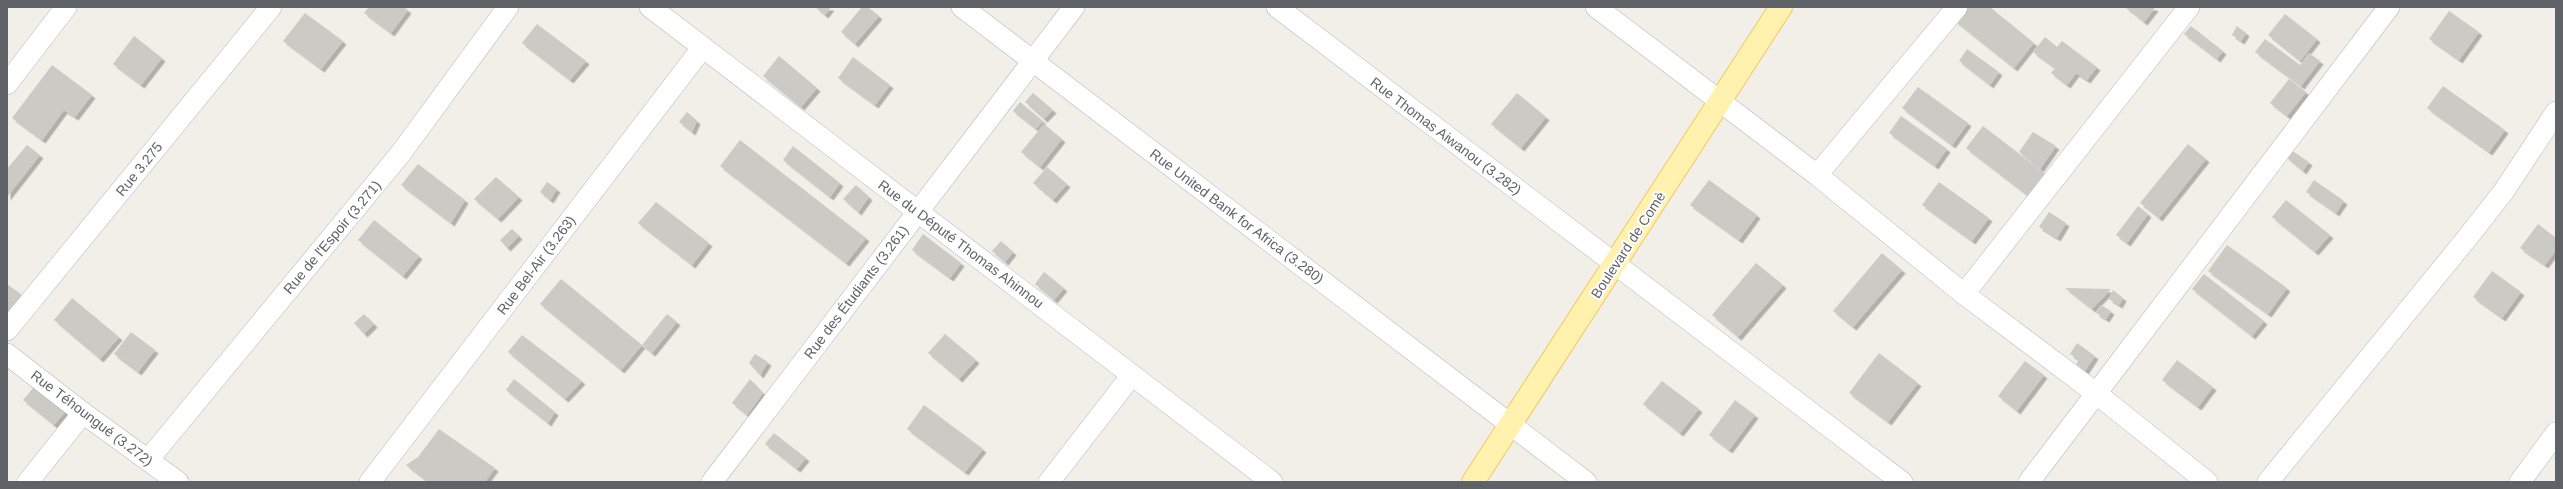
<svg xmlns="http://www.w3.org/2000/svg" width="2563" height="489" font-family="Arial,sans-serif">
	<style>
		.building { fill: #cccac5; filter: url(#shadow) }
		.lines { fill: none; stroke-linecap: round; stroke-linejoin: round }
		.minor-casing { stroke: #b5b8bc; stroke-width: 22 }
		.primary-casing { stroke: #f2c960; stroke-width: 24 }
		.minor { stroke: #fff; stroke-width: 21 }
		.primary { stroke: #fff2af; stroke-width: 22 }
		.labels { text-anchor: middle; stroke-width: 4; stroke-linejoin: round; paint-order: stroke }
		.street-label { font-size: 14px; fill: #5f6368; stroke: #fff }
	</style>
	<defs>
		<filter id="shadow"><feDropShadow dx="3.5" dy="3.5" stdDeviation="0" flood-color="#0004"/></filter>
	</defs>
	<rect width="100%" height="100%" fill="#f1efe8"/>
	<g class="building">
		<path d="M369 7H404L408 10 391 33 364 13Z"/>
		<path d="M815 7H831L825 15Z"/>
		<path d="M862 7H868L879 16 855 44 841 32Z"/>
		<path d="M1967 7H1990L2034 43 2014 68 1955 21Z"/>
		<path d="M2125 7H2153L2155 8 2144 22Z"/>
		<path d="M2449 11 2479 32 2459 60 2429 39Z"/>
		<path d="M305 13 343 41 321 69 283 41Z"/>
		<path d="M2285 14 2317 39 2300 61 2268 35Z"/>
		<path d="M537 24 586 61 570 80 522 43Z"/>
		<path d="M2191 26 2223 51 2217 59 2184 34Z"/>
		<path d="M2237 26 2246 33 2241 41 2232 35Z"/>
		<path d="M134 36 162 58 141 85 113 64Z"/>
		<path d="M2045 37 2057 47 2062 41 2097 67 2087 80 2076 73 2067 85 2051 73 2055 68 2033 52Z"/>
		<path d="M2265 39 2300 65 2309 53 2320 61 2301 86 2255 52Z"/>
		<path d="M1967 49 1999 72 1990 85 1959 61Z"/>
		<path d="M779 56 817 88 801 107 763 76Z"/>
		<path d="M853 57 890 85 875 105 838 78Z"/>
		<path d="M52 65 92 95 75 117 64 110 42 140 12 118Z"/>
		<path d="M2289 79 2306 92 2287 116 2270 103Z"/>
		<path d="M2443 86 2505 130 2489 152 2427 108Z"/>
		<path d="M1918 87 1968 123 1952 145 1902 108Z"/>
		<path d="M1033 93 1053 110 1044 119 1025 102Z"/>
		<path d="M1517 93 1546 117 1521 148 1491 124Z"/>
		<path d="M1020 102 1043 121 1036 129 1013 111Z"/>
		<path d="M687 112 697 121 692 132 679 122Z"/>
		<path d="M1901 116 1947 149 1935 166 1889 133Z"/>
		<path d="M1044 124 1062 139 1040 167 1021 152Z"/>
		<path d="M1983 126 2048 176 2031 198 1966 148Z"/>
		<path d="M2033 132 2056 146 2040 169 2019 152Z"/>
		<path d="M740 140 866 238 846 263 720 166Z"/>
		<path d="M2188 144 2206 159 2159 218 2140 203Z"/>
		<path d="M27 145 40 155 7 197V169Z"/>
		<path d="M793 146 840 183 830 197 783 160Z"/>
		<path d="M2291 150 2309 162 2303 171 2286 157Z"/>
		<path d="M418 164 465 200 451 223 401 185Z"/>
		<path d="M1047 167 1067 184 1053 200 1033 183Z"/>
		<path d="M496 177 519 197 498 219 474 199Z"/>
		<path d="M1709 180 1757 215 1739 240 1690 205Z"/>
		<path d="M2314 180 2344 201 2336 213 2306 192Z"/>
		<path d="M547 182 557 189 550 200 540 192Z"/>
		<path d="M1939 182 1989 218 1972 241 1922 205Z"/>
		<path d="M856 185 869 197 858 212 843 199Z"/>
		<path d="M2286 200 2330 235 2315 252 2272 217Z"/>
		<path d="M656 202 709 243 692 265 638 223Z"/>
		<path d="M2138 206 2148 214 2127 243 2116 235Z"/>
		<path d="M2049 212 2066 223 2057 238 2039 227Z"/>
		<path d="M374 220 419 256 403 276 358 240Z"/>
		<path d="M2538 224 2556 238V250L2545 265 2520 248Z"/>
		<path d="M512 229 519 236 507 248 500 240Z"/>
		<path d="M923 234 961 263 950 278 912 250Z"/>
		<path d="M1001 241 1013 252 1005 262 992 251Z"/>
		<path d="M2227 245 2287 288 2268 314 2208 271Z"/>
		<path d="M1882 253 1902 270 1853 327 1833 311Z"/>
		<path d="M1756 263 1783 285 1738 337 1712 315Z"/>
		<path d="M2492 271 2521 292 2502 318 2473 297Z"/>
		<path d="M1044 272 1064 288 1054 300 1035 284Z"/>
		<path d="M2204 274 2264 321 2252 336 2192 289Z"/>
		<path d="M561 279 642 345 621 370 540 304Z"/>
		<path d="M7 284 22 295 7 315Z"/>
		<path d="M2065 288 2111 289 2092 309Z"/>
		<path d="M2113 290 2123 298 2119 305 2109 299Z"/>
		<path d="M72 298 119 337 100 359 54 320Z"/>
		<path d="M2101 305 2111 311 2106 319 2096 313Z"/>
		<path d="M364 314 374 324 364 334 354 323Z"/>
		<path d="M667 314 677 322 652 353 642 345Z"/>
		<path d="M131 332 155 350 138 372 114 354Z"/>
		<path d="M945 334 976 360 959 379 928 353Z"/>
		<path d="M522 335 582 381 565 399 508 352Z"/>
		<path d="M2077 343 2095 356 2085 371 2076 364 2079 360 2070 354Z"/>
		<path d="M1879 353 1918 383 1888 422 1849 393Z"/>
		<path d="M755 354 768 362 760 375 749 363Z"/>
		<path d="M2177 360 2213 387 2198 407 2162 380Z"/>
		<path d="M2025 361 2044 375 2017 411 1998 396Z"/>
		<path d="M514 379 555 412 548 423 506 390Z"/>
		<path d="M750 379 763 393 747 415 732 403Z"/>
		<path d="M39 381 70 406 54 425 23 400Z"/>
		<path d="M1662 381 1699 409 1680 433 1643 404Z"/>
		<path d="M1735 400 1755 415 1729 450 1709 435Z"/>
		<path d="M924 405 983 449 965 472 907 429Z"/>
		<path d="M439 429 495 468 485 482H428L406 465 418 457Z"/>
		<path d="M774 433 806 458 797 469 765 444Z"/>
	</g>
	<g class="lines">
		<defs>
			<g id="minor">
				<path d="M650 7 1272 482"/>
				<path d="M962 7 1586 482"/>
				<path d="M1277 7 1902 482"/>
				<path d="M1596 7 1817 175 1964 294 2097 394 2207 482"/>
				<path d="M7 84 66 7"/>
				<path d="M1817 175 1957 7"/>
				<path d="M1964 294 2189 7"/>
				<path d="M7 330 271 7"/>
				<path d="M7 354 83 413 178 482"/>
				<path d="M148 460 401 153 508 7"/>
				<path d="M28 482 83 413"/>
				<path d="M370 482 703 47"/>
				<path d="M712 482 1074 7"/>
				<path d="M1049 482 1132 375"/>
				<path d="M2029 482 2389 7"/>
				<path d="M2268 482 2468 237 2504 191 2556 112"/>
				<path d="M2520 482 2556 433"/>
			</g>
			<path id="primary" d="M1473 482 1781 7"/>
		</defs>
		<use href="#minor" class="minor-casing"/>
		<use href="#primary" class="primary-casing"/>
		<use href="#minor" class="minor"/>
		<use href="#primary" class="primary"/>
	</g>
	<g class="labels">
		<g class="street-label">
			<text transform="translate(1446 136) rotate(37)" y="5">Rue Thomas Aiwanou (3.282)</text>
			<text transform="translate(139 169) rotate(-51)" y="5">Rue 3.275</text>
			<text transform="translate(1237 216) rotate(37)" y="5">Rue United Bank for Africa (3.280)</text>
			<text transform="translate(332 237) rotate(-50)" y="5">Rue de l'Espoir (3.271)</text>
			<text transform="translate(961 244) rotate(37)" y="5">Rue du Député Thomas Ahinnou</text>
			<text transform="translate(1628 245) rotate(-57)" y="5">Boulevard de Comè</text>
			<text transform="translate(536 265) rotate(-53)" y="5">Rue Bel-Air (3.263)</text>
			<text transform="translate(856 292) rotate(-53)" y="5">Rue des Étudiants (3.261)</text>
			<text transform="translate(92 418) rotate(37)" y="5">Rue Téhoungué (3.272)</text>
		</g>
	</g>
	<rect width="2563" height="489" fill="none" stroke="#5f6368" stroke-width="16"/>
</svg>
